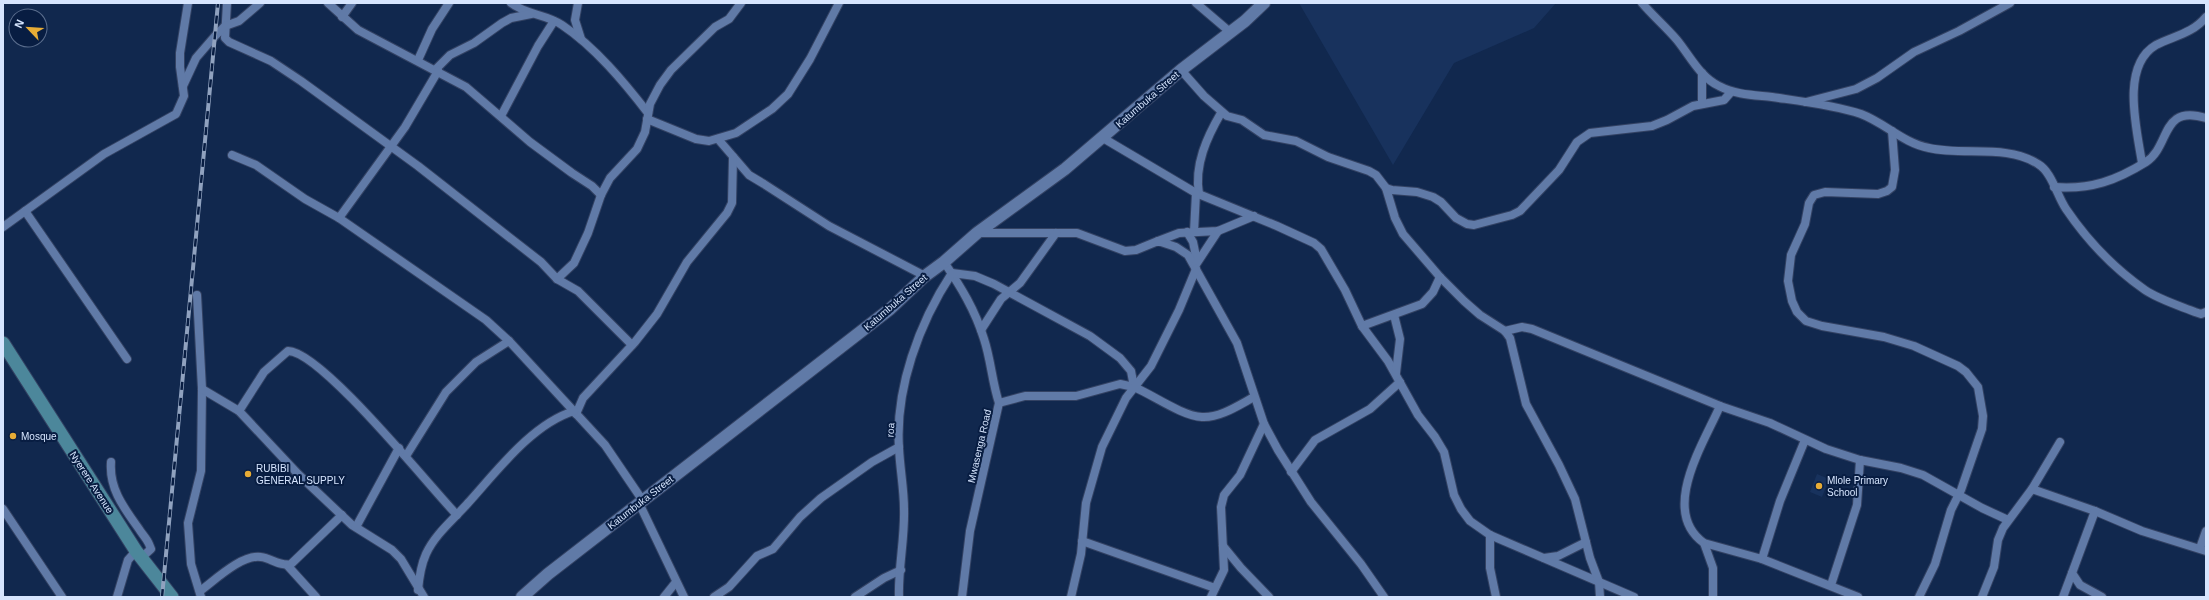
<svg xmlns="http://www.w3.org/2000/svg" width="2209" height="600" font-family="Helvetica,sans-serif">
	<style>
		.built { fill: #18325d }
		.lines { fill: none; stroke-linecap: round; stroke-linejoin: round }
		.street-casing { stroke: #334263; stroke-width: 10 }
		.secondary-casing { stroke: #334263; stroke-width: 14 }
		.primary-casing { stroke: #334263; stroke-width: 15 }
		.street { stroke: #607aa7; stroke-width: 8 }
		.secondary { stroke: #607aa7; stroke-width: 12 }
		.primary { stroke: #4c879b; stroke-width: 13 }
		.rail-casing { stroke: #90a2bf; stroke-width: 4 }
		.rail { stroke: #081d42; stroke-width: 2.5; stroke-dasharray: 8; stroke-linecap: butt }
		.poi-dot { fill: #e7ac36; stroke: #081d42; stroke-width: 1.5 }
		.labels { text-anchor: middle; stroke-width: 4; stroke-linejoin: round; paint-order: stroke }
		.street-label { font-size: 10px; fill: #d6e5fe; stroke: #081d42 }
		.poi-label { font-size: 10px; fill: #d6e5fe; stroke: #081d42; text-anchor: start }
	</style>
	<rect width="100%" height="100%" fill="#11284e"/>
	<g class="built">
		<path d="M1299 3H1556L1534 28 1454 63 1393 165Z"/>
		<path d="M1817 474 1829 479 1822 497 1810 492Z"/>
	</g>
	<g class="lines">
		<defs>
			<g id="street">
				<path d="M227 3 225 38 229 42 271 61 301 81 418 166 541 262 557 279 578 291 632 345"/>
				<path d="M328 3 358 30 466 87 530 142 572 173 592 186 601 195"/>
				<path d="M511 3C526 15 546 14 562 25 595 47 624 82 648 113"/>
				<path d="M578 3 575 20 581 39"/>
				<path d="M1196 3 1230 32"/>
				<path d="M1642 3C1653 16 1666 27 1677 40 1690 56 1700 77 1719 86 1736 95 1754 95 1772 97 1799 101 1834 105 1861 114 1885 123 1903 143 1929 148 1964 156 2007 144 2038 164 2052 172 2057 196 2066 209 2087 240 2115 269 2145 290 2158 299 2180 306 2195 312L2201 314 2206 312"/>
				<path d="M342 17 352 3"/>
				<path d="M418 60 432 29 449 3"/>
				<path d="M435 70 450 55 474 43 502 23 511 18 531 14"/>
				<path d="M1181 70 1204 96 1227 116 1242 120 1264 135 1296 141 1328 157 1369 171 1376 175 1386 188 1392 190 1417 192 1433 197 1441 202 1456 218 1467 224 1474 225 1512 215 1520 211 1559 170 1577 142 1590 133 1652 126 1667 120 1693 106 1724 100 1731 92"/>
				<path d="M1702 73V104"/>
				<path d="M183 86 196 58 215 36 225 26 239 21 260 3"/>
				<path d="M1806 102 1856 89 1877 78 1914 52 1959 31 2010 3"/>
				<path d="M501 116 538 46 554 21"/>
				<path d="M647 119 696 139 709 141 736 133 772 109 788 94 810 59 839 3"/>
				<path d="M1892 131 1895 170 1892 187 1887 191 1878 194 1825 192 1814 195 1809 203 1805 224 1791 255 1788 281 1792 301 1797 312 1806 321 1822 326 1884 337 1914 346 1958 366 1966 372 1978 387 1983 416 1982 429 1961 490 1951 510 1935 564 1919 597"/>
				<path d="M1103 138 1196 193 1277 226 1314 243 1321 249 1345 290 1362 326 1388 361 1418 415 1435 437 1444 452 1454 495 1461 509 1470 521 1490 535 1634 597"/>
				<path d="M718 139 749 175 764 184 829 226 925 276"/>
				<path d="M232 155 256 165 305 199 339 218 486 320 509 341 605 445 643 501"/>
				<path d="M2142 163C2137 130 2120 66 2156 45 2173 36 2192 34 2206 17"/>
				<path d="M2054 187C2091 190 2117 180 2146 162 2171 146 2160 104 2206 118"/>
				<path d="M1386 188 1395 218 1403 234 1440 277 1464 301 1480 315 1505 331 1510 338 1526 404 1559 465 1575 499 1590 558 1599 582 1600 597"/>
				<path d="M1199 194C1194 165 1207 137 1221 113"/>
				<path d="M25 211 127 359"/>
				<path d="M339 218 405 127 438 71"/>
				<path d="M3 227 104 154 176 114 184 96 180 67V53L188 3"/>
				<path d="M1187 232 1193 242 1197 261"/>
				<path d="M1194 232 1196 193"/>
				<path d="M977 233H1077L1125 251 1136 250 1158 241 1176 247 1188 255 1237 343 1264 424 1278 450 1311 502 1361 564 1384 597"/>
				<path d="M1158 241 1179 233 1218 231 1254 216"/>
				<path d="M944 262C961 287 975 310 984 339 991 360 992 382 999 403L970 531 962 597"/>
				<path d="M1195 266 1218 231"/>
				<path d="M557 279 574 263 588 233 601 195 610 178 637 149 645 132 650 104 660 85 671 70 715 27 729 19 741 3"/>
				<path d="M197 295 202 389 201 471 188 523 191 564 201 597"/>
				<path d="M1394 315 1400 339 1396 373"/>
				<path d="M1362 326 1422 304 1433 292 1440 277"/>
				<path d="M981 330 1001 299 1020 283 1056 233"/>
				<path d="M1505 331 1522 327 1532 329 1720 406 1770 423 1826 449 1860 460 1901 468 1923 475 1982 508 2008 520"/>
				<path d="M202 389 239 411 298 474 352 525 392 550 401 559 424 597"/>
				<path d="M999 403 1025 396H1076L1120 384 1134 387C1153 395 1182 416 1202 417 1220 418 1239 405 1254 397"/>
				<path d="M1720 406C1704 443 1659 511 1704 543L1762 559 1858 597"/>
				<path d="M239 411 264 372 288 351C321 351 430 487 457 515"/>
				<path d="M576 414 583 398 635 342 657 314 687 262 727 213 732 203 733 157"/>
				<path d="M406 456 446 392 476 362 509 341"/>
				<path d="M111 462C109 489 124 508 139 529 142 534 147 539 149 544L151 549 141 558"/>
				<path d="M1291 472 1315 440 1370 409 1400 382"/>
				<path d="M2032 489 2095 511 2142 531 2206 551"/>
				<path d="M639 503 684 597"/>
				<path d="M3 509 62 597"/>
				<path d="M2095 511 2072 573 2080 585 2102 597"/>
				<path d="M356 527 399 448"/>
				<path d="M1490 535V568L1496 597"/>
				<path d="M1082 541 1215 588"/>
				<path d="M1704 543 1713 568V597"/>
				<path d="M1223 546 1241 568 1269 597"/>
				<path d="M2200 548 2206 531"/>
				<path d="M1544 558 1558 556 1586 542"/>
				<path d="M1762 559 1780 501 1805 440"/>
				<path d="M287 565 316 597"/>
				<path d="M1831 585 1857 505 1860 460"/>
				<path d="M418 590C419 579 421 565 426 554 435 534 454 519 468 503 497 471 532 424 574 411"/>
				<path d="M200 591C215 580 242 554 261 557 271 558 280 567 291 564L342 515"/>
				<path d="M117 597 128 560 136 551"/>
				<path d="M664 597 676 582"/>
				<path d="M714 597 729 587 757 556 773 549 800 517 821 498 872 462 899 447"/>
				<path d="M855 597 884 578 901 570"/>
				<path d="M899 597C898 568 905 538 904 509 904 489 900 469 899 448 895 389 919 323 952 273L975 276 994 284 1090 336 1120 358 1131 371 1134 387"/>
				<path d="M1071 597 1081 554 1086 503 1102 447 1126 398 1151 366 1179 310 1196 269"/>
				<path d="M1211 597 1224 570 1221 507 1224 495 1240 475 1264 424"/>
				<path d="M1982 597 1994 567 1998 540 2003 528 2032 489 2060 442"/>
				<path d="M2063 597 2072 573"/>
			</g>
			<path id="secondary" d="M522 597 548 574 890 309 925 276 944 262 977 233 1065 169 1181 70 1245 21 1264 3"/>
			<path id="primary" d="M3 343 136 551 172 597"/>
		</defs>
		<use href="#street" class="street-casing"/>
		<use href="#secondary" class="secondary-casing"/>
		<use href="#primary" class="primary-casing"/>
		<use href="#street" class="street"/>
		<use href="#secondary" class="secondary"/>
		<use href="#primary" class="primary"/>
		<defs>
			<path id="rail" d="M162 597 218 3"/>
		</defs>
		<use href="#rail" class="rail-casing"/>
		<use href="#rail" class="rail"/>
	</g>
	<g class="poi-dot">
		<circle cx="13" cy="436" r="4"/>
		<circle cx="248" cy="474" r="4"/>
		<circle cx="1819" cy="486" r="4"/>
	</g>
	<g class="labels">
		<g class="street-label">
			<text transform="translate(1147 99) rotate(-41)" y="4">Katumbuka Street</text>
			<text transform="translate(895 302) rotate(-41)" y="4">Katumbuka Street</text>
			<text transform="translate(890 430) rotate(-86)" y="4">roa</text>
			<text transform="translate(979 446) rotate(-77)" y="4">Mwasenga Road</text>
			<text transform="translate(92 482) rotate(57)" y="4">Nyerere Avenue</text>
			<text transform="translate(640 502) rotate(-38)" y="4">Katumbuka Street</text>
		</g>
		<g class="poi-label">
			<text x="21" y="440">Mosque</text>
			<text x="256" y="472">RUBIBI<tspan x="256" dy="12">GENERAL SUPPLY</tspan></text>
			<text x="1827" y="484">Mlole Primary<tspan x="1827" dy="12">School</tspan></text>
		</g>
	</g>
	<rect width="2209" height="600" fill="none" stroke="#d6e5fe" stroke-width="8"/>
	<g transform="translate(28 28) rotate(295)"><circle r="19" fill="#081d42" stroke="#5a6d8d"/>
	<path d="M0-3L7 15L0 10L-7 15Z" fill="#e7ac36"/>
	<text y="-6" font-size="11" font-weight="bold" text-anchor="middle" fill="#d6e5fe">N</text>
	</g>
</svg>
